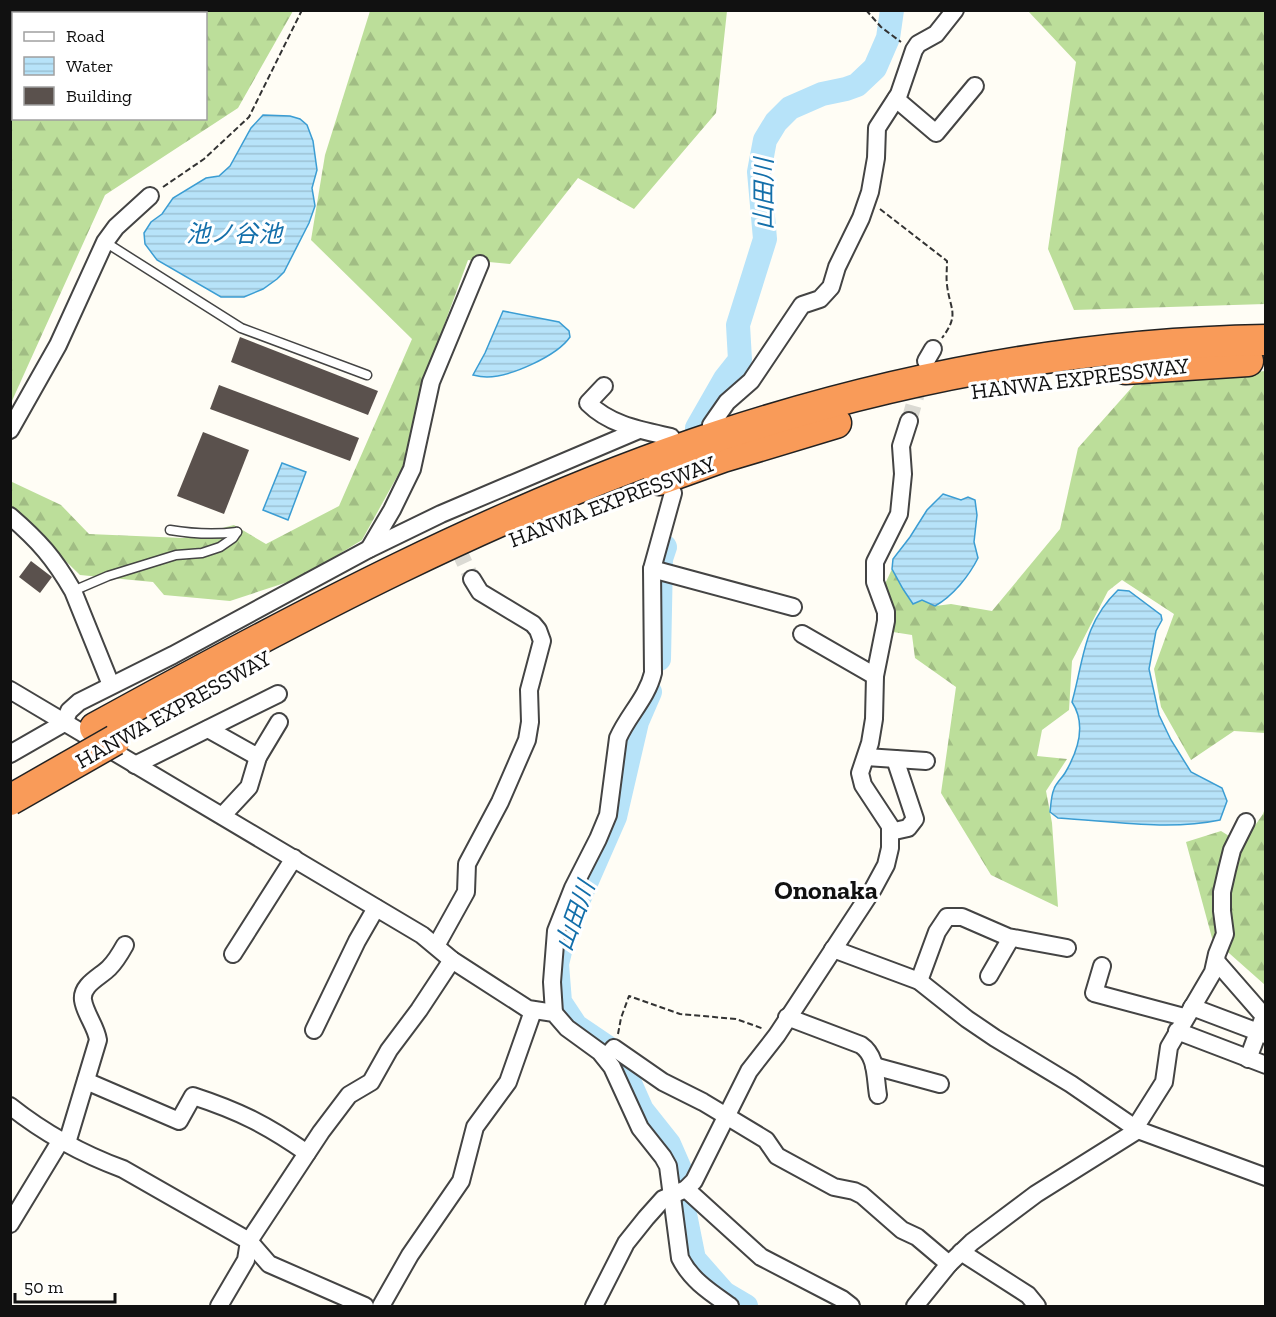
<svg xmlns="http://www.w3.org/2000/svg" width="1276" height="1317" font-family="'Zilla Slab','Noto Sans JP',serif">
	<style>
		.forest { fill: url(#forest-firs) }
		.water { fill: url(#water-rules); stroke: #3b9dd3; stroke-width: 1.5 }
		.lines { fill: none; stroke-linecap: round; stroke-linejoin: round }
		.river { stroke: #b7e3f9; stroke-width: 24 }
		.building { fill: #5a514d }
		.minor-tunnel { stroke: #dbdad3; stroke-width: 16; stroke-dasharray: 16 8; stroke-linecap: butt }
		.service-casing { stroke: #444; stroke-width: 11 }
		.minor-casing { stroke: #444; stroke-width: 20 }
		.motorway-casing { stroke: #222; stroke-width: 33 }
		.path { stroke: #333; stroke-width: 2; stroke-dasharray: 6 3; stroke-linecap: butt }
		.service { stroke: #fff; stroke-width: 8 }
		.minor { stroke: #fff; stroke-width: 16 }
		.motorway { stroke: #f99b59; stroke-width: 30 }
		.motorway-bridge-casing { stroke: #222; stroke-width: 33; stroke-linecap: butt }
		.motorway-bridge { stroke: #f99b59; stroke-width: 30 }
		.labels { text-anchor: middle; stroke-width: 6; stroke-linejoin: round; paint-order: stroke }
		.street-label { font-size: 22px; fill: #111; stroke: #fff }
		.water-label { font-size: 24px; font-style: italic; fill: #136faa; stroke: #fff }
		.quarter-label { font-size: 26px; font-weight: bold; fill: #111; stroke: #fff }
	</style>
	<defs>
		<pattern id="forest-firs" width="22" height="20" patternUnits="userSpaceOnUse" patternTransform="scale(1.5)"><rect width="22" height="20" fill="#bcde9a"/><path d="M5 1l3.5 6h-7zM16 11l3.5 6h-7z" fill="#a1bd84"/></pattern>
		<pattern id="water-rules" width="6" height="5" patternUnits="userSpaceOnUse" patternTransform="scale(1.5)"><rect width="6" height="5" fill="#b7e3f9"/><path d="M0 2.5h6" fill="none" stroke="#9cc2d4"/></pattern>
	</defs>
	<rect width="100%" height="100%" fill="#fffdf5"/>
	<g class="forest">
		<path d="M48 11H293L238 108 105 195 11 403V31L14 33V118H206V14L46 13Z"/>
		<path d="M370 11H727L716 113 634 209 578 178 510 264 468 260 435 350 404 464 362 540 300 578 230 601 164 595 153 582 80 575 11 508 10 481 61 505 89 534 183 538 234 525 266 544 339 506 412 339 311 240 325 155Z"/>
		<path d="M1028 11H1265V304L1074 310 1048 249 1076 62Z"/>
		<path d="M1265 371V733L1234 731 1191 760 1161 707 1154 669 1174 614 1122 580 1108 591 1072 661 1069 710 1042 730 1037 756 1067 759 1046 791 1052 823 1058 907 991 875 941 793 956 687 915 658 912 635 893 632 884 586 892 569 913 604 922 600 935 606 951 604 992 611 1060 529 1078 448 1134 385Z"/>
		<path d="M1265 808V985L1212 938 1186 842 1221 831 1242 844 1263 814Z"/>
	</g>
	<g class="water">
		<path d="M263 115 290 116 300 119 307 125 313 141 317 170 312 188 315 206 309 223 284 272 277 279 263 289 244 297H221L157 260 145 244 144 233 151 222 162 214 173 198 206 178 219 176 230 166 251 128Z"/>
		<path d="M503 311 559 322 569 331 570 337C557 356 510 377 487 377 482 377 477 376 473 375L485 353Z"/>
		<path d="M282 463 306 472 288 520 263 510Z"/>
		<path d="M943 494 961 500 968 497 975 500 977 515 974 542 978 558C969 576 953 596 935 606L922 600 913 604 903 589 892 569 893 559 910 537 927 510Z"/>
		<path d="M1118 590 1129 591 1161 615 1162 620 1156 631 1149 669 1159 715 1171 740 1191 772 1222 788 1227 801 1220 820C1168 831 1111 821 1058 818L1050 812C1051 805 1051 796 1054 789 1056 783 1062 778 1065 773 1078 751 1087 725 1072 702 1084 659 1083 624 1118 590Z"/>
	</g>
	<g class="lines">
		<g class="river">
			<path d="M697 428 725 379 740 360 738 325 765 239 759 172 765 140 776 122 790 108 822 94 846 89 857 85 875 68 888 38 892 10"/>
			<path d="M659 659 661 559 665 547"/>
			<path d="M650 692 637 722 615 817 565 931 557 964 560 1002 576 1026 607 1047 622 1065 642 1110 669 1144 683 1176V1204L694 1259 724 1293 746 1306"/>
		</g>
	</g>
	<g class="building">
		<path d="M240 337 378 391 368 415 231 362Z"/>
		<path d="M219 385 359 438 350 461 210 409Z"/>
		<path d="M203 432 249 450 224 514 177 496Z"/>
		<path d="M31 561 52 577 40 593 19 577Z"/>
	</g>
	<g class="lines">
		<g class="minor-tunnel">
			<path d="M909 421 922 376"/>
			<path d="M448 527 472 579"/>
		</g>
		<defs>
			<g id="service">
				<path d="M105 242 241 328 367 375"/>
				<path d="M170 530C194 534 213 535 237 532"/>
				<path d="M73 591 108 576 176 555 202 553 220 547 233 538 237 532"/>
			</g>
			<g id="minor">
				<path d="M896 99 936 133 975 86"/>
				<path d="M926 361 933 349"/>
				<path d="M604 386 588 403C610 425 640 430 671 437"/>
				<path d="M711 425 727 402 751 381 802 305 820 299 831 287 837 267 861 218 870 192 876 158 877 128 899 94 914 50 918 44 936 34 955 10"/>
				<path d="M10 430 58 345 105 242 116 227 150 196"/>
				<path d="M10 516C39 541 54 558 73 591L111 685"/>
				<path d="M369 549 392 510 412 469 431 382 480 264"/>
				<path d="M652 569 793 607"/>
				<path d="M802 634 875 676"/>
				<path d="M10 690 422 935 452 960 528 1009 554 1013 567 1028 600 1052 612 1067 640 1128 663 1157 668 1166 680 1258C691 1280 710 1292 730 1306"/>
				<path d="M208 729 258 757"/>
				<path d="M10 754 64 723 69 711 79 702 173 655 369 549 441 514 639 430"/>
				<path d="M866 757 926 761"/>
				<path d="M135 765 278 694"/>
				<path d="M223 815 249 787 258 757 279 722"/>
				<path d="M890 832 908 828 915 819 895 759"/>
				<path d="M436 946 466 892 467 864 500 802 527 740 530 722 529 690 542 641 538 630 533 624 480 592 472 579"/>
				<path d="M833 949 919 981 967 1019 995 1038 1071 1084 1138 1130 1266 1177"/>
				<path d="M233 954 294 858"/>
				<path d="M1216 961 1264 1016 1248 1059"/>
				<path d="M1102 966 1094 993 1180 1016 1184 1020"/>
				<path d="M989 976 1011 938"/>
				<path d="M919 981 937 932 947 917H962L1008 937 1067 948"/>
				<path d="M1192 1007 1266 1035"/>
				<path d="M554 1013 552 982 556 931 573 888 598 839 608 815 618 738C628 715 647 698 653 673L652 569 673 493"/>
				<path d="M787 1017 861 1045C877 1056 875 1077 878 1095"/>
				<path d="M314 1030 357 941 376 908"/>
				<path d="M1177 1031 1266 1065"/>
				<path d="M606 1057 614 1048 663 1082 703 1102 766 1140 777 1156 834 1187 854 1191 862 1195 902 1230 917 1237 949 1264"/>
				<path d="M874 1066 940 1084"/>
				<path d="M86 1081 179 1121 193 1096C239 1111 267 1125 307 1153"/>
				<path d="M10 1106C44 1133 82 1154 123 1169L249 1241 269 1264 365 1306"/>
				<path d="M1135 1128 1164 1082 1169 1047 1213 972 1217 954 1225 934 1222 911V892L1227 870 1232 850 1246 822"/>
				<path d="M67 1143 98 1040C96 1026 85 1014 83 1000 81 985 100 977 109 968 116 961 120 954 125 945"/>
				<path d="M686 1189 761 1257 842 1299 851 1306"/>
				<path d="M10 1224 61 1140"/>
				<path d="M961 1252 1028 1295 1037 1306"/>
				<path d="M219 1306 246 1260 249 1241 321 1132 349 1095 371 1082 389 1050 419 1010 452 960"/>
				<path d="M381 1306 410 1255 461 1181 475 1127 508 1082 533 1011"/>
				<path d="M594 1306 626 1243 646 1218 663 1199 686 1189 694 1181 749 1071 777 1035 873 889 886 865 890 848V826L863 785 860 773 870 743 874 719 875 676 886 621V612L875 582V562L899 514 903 474 901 446 909 421"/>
				<path d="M915 1306 949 1264 972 1242 1036 1194 1138 1130"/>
			</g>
			<g id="motorway">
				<path d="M1125 369 1248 361"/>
				<path d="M659 480 723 457 836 423"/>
				<path d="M95 728C295 618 500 508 718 436 895 378 1080 343 1266 340"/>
			</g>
		</defs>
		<use href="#service" class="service-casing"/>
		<use href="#minor" class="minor-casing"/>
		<use href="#motorway" class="motorway-casing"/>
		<g class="path">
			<path d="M866 10 881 27 901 42"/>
			<path d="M163 187 204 159 249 117 302 10"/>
			<path d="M880 209 947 261C947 269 946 277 947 285 950 310 960 314 942 338"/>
			<path d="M618 1034 621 1018 629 996 680 1014 736 1019 764 1029"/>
		</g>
		<use href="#service" class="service"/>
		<use href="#minor" class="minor"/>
		<use href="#motorway" class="motorway"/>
		<defs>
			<path id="motorway-bridge" d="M10 800 115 740"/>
		</defs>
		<use href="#motorway-bridge" class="motorway-bridge-casing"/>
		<use href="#motorway-bridge" class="motorway-bridge"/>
	</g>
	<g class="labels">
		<g class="street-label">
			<text transform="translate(1080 378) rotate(-7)" y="8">HANWA EXPRESSWAY</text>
			<text transform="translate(612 501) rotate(-21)" y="8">HANWA EXPRESSWAY</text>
			<text transform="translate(173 709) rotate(-29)" y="8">HANWA EXPRESSWAY</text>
		</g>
		<g class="water-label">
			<text transform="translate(764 194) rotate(-90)" y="8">山田川</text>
			<text x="234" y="242">池ノ谷池</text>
			<text transform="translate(575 916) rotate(-70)" y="8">山田川</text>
		</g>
		<g class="quarter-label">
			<text x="826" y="899">Ononaka</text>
		</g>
	</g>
	<rect width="1276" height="1317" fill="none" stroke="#111111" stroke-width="24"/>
	<rect x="12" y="12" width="195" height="108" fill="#ffffff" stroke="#a0a0a0" stroke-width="1.5"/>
	<rect x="24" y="32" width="30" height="9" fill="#ffffff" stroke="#a0a0a0" stroke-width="1.5"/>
	<text x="66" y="42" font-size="18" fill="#111111">Road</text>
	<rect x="24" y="57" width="30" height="18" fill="url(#water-rules)" stroke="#a0a0a0" stroke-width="1.5"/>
	<text x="66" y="72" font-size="18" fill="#111111">Water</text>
	<rect x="24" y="87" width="30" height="18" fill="#5a514d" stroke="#a0a0a0" stroke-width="1.5"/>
	<text x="66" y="102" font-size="18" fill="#111111">Building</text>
	<path d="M15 1293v9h100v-9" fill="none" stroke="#111111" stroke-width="3"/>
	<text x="24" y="1293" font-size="18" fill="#111111" stroke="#ffffff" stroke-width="4.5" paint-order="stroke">50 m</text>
</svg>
